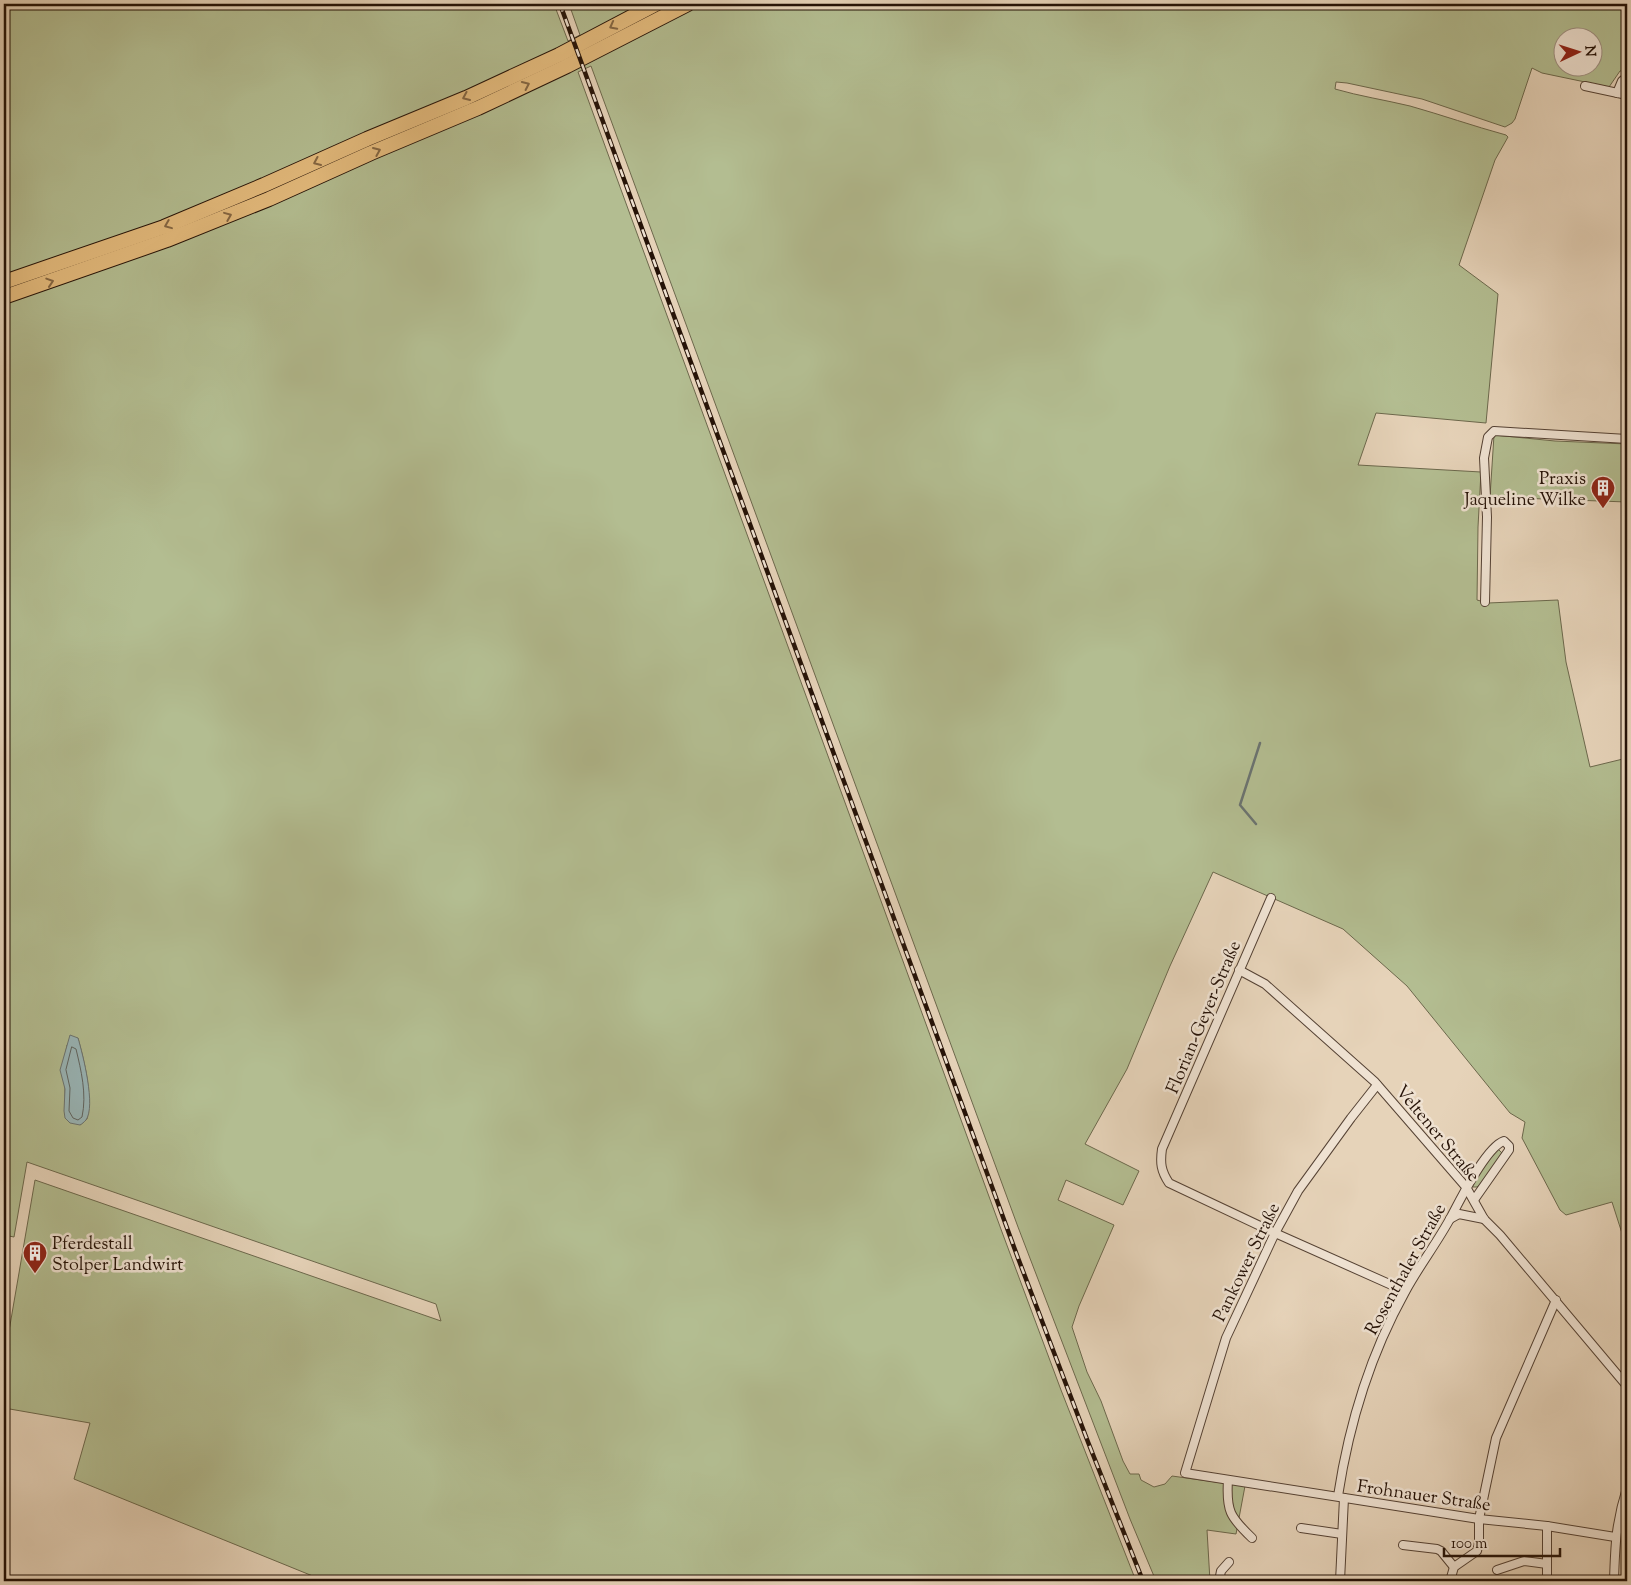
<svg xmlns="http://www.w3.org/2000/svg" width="1631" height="1585" font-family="'Sorts Mill Goudy',serif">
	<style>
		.green { fill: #b3bd91; stroke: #6c684c; fill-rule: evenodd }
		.water { fill: #99b6b8; stroke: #6b7471 }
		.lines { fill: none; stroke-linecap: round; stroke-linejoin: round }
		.shore { stroke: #5f6460; stroke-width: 1 }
		.stream { stroke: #6b7471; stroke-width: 2.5 }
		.street-casing { stroke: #554234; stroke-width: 10 }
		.highway-casing { stroke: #251207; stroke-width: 16 }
		.street { stroke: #efe2d2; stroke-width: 8 }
		.highway { stroke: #e3ba7c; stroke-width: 14 }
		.rail-casing { stroke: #251207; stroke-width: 4.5 }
		.rail { stroke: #efe2d2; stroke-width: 2.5; stroke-dasharray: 8; stroke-linecap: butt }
		.oneway { stroke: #846642 }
		.labels { text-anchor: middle; stroke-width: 5; stroke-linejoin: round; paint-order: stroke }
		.poi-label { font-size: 18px; fill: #251207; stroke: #efe2d2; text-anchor: end }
		.street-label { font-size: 18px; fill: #251207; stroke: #efe2d2 }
	</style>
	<rect width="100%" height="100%" fill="#e6d3b9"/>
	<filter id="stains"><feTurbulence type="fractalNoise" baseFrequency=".004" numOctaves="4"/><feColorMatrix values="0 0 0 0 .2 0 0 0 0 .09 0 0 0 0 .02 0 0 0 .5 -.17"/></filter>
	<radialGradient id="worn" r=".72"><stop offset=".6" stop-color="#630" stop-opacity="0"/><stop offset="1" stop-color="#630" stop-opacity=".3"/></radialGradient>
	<g class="green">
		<path d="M4 4H554L568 41 580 35 569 4H1627V70L1620 71 1609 87 1542 73 1532 68 1515 119 1512 123 1505 127 1422 99 1347 83 1336 82 1335 89C1359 96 1385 100 1410 106 1442 115 1473 126 1506 135L1508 137 1495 160 1459 265 1498 294 1486 423 1376 413 1358 465 1481 472 1478 527 1477 600 1488 603 1558 600 1566 662 1590 767 1627 758V1249L1612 1202 1566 1215 1560 1210 1522 1138 1525 1122 1510 1113 1407 986 1343 929 1213 872 1170 966 1127 1069 1085 1144 1139 1171 1123 1205 1066 1180 1058 1200 1114 1225 1079 1306 1072 1327 1087 1372 1101 1401 1123 1461 1130 1474H1139L1141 1480 1154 1487 1165 1484 1172 1476 1245 1486 1236 1534 1207 1530 1210 1581H1156L1130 1519 1018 1227 591 66 578 72 1002 1232 1061 1390 1136 1581H325L74 1479 90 1423 4 1408V1360L35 1180 441 1321 436 1304 27 1162 14 1237 4 1235ZM1564 38H1594V68H1564ZM78 1038C85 1065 92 1091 87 1119L80 1125 65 1096V1057L67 1045Z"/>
		<path d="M1494 435 1555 441 1627 444V502L1490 497Z"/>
		<path d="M1498 1149 1502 1153C1498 1165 1486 1178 1477 1187H1473L1471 1183 1483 1164Z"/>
	</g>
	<path class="water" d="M70 1035 78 1038C83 1055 96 1106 86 1120 84 1122 82 1124 80 1125L70 1123 65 1118 64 1111 65 1089 60 1070Z"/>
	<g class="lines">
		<path class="shore" d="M72 1047 76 1049C81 1070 87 1094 82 1117L78 1120 73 1118 69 1111 70 1088 66 1070Z"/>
		<path class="stream" d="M1256 824 1240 805 1260 743"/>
		<defs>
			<g id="street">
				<path d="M1585 86 1627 95"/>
				<path d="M1617 93 1622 81 1627 77"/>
				<path d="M1485 602 1487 517 1484 458 1488 437 1494 431 1627 439"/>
				<path d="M1271 898 1162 1149C1160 1163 1161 1171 1169 1183L1275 1233 1405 1291"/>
				<path d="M1239 970 1265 984 1375 1082 1466 1187 1484 1219 1500 1235 1627 1386"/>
				<path d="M1377 1085 1351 1118 1298 1191 1275 1233 1226 1338 1185 1473 1479 1519 1547 1526 1615 1537"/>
				<path d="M1450 1219 1459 1214 1484 1219"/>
				<path d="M4 1241 5 1236"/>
				<path d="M1228 1480C1226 1511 1230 1517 1252 1538"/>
				<path d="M1338 1496C1349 1424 1370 1355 1405 1292 1419 1266 1437 1243 1451 1217 1460 1200 1486 1147 1504 1141L1509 1146V1150L1474 1200"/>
				<path d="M1301 1528 1342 1534"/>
				<path d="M1403 1545 1437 1549 1441 1551 1454 1567"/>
				<path d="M1497 1570 1524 1561 1547 1564"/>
				<path d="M1219 1581 1221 1571 1229 1562"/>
				<path d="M1340 1581 1344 1498"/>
				<path d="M1450 1581 1454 1567 1477 1551 1479 1542V1519L1496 1438 1556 1300"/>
				<path d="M1547 1581V1526"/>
				<path d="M1614 1581C1615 1546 1616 1522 1627 1488"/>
			</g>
			<g id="highway">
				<path d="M4 282 164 227 264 185 367 139 466 98 559 55 656 4"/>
				<path d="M4 297 167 240 269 199 371 153 478 108 567 66 688 4"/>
			</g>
		</defs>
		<use href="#street" class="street-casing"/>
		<use href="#highway" class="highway-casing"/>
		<use href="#street" class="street"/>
		<use href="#highway" class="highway"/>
		<defs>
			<path id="rail" d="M560 4 1018 1258 1088 1442 1143 1581"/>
		</defs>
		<use href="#rail" class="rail-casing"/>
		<use href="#rail" class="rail"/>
	</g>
	<defs><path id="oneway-chevron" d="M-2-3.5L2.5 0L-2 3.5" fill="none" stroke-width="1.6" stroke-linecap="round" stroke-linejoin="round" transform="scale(1.25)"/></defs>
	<g class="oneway">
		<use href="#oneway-chevron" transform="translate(613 26) rotate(152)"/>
		<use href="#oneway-chevron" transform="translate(526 85) rotate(-25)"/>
		<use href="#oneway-chevron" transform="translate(466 97) rotate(156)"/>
		<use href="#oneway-chevron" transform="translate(377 151) rotate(-23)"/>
		<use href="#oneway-chevron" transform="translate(317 162) rotate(156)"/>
		<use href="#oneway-chevron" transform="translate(228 216) rotate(-22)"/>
		<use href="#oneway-chevron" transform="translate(168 225) rotate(158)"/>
		<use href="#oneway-chevron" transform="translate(50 282) rotate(-18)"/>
	</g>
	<defs>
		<symbol id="building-pin" viewBox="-11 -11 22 30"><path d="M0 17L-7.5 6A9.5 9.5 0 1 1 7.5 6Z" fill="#8f2418" stroke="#efe2d2"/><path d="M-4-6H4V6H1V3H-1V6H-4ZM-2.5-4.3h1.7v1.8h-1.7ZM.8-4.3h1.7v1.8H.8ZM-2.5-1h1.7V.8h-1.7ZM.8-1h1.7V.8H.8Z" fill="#fff"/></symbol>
	</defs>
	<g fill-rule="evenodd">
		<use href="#building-pin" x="1589" y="474" width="28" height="38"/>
		<use href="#building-pin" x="21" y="1239" width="28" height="38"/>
	</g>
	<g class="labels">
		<g class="poi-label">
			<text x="1586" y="484">Praxis<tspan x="1586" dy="21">Jaqueline Wilke</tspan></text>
			<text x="52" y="1249" text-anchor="start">Pferdestall<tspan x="52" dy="21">Stolper Landwirt</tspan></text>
		</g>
		<g class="street-label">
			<text transform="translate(1203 1017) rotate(-67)" y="6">Florian-Geyer-Straße</text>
			<text transform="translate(1438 1133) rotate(50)" y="6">Veltener Straße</text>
			<text transform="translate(1246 1262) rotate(-64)" y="6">Pankower Straße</text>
			<text transform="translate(1405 1269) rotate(-61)" y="6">Rosenthaler Straße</text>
			<text transform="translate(1424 1495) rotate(8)" y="6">Frohnauer Straße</text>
		</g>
	</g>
	<rect width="1631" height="1585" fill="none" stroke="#e6d3b9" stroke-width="20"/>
	<rect x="5" y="5" width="1621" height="1575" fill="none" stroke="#251207" stroke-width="2.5"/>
	<rect x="10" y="10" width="1611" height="1565" fill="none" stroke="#251207"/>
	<g transform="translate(1578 52) rotate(86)"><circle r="24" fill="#efe2d2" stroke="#9e8f81"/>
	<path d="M0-4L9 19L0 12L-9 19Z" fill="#8f2418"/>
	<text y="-8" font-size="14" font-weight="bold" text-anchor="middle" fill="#251207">N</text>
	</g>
	<path d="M1444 1548v8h116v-8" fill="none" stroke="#251207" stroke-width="2.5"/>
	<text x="1451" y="1548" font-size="15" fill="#251207" stroke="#efe2d2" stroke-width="4" paint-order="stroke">100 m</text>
	<rect width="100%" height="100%" filter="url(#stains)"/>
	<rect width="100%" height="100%" fill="url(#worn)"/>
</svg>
